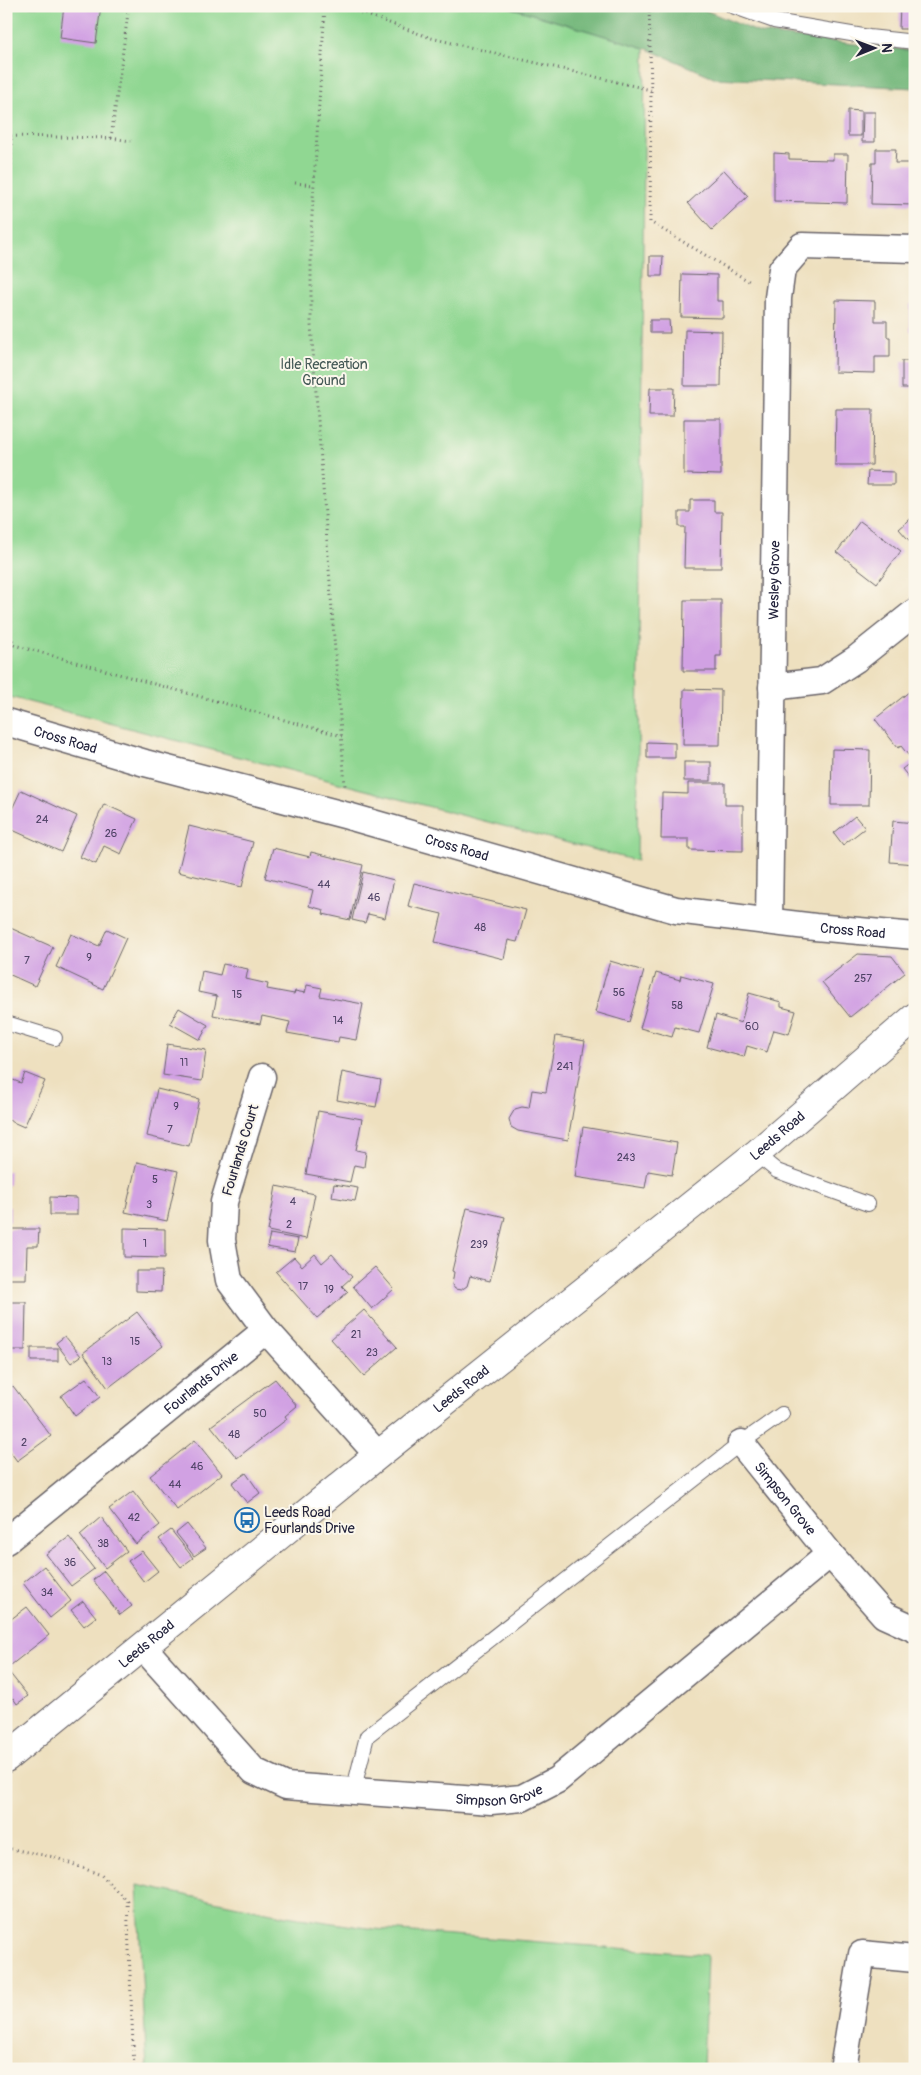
<svg xmlns="http://www.w3.org/2000/svg" width="921" height="2075" font-family="Pangolin,sans-serif">
	<style>
		.green { fill: #90d792; stroke: #597c66 }
		.forest { fill: #74b87c; stroke: #4b6d5c }
		.building { fill: #d1a1e3 }
		.lines { fill: none; stroke-linecap: round; stroke-linejoin: round }
		.service-casing { stroke: #696469; stroke-width: 16 }
		.minor-casing { stroke: #696469; stroke-width: 29 }
		.primary-casing { stroke: #696469; stroke-width: 30 }
		.path { stroke: #696469; stroke-width: 3; stroke-dasharray: 1 4; stroke-linecap: butt }
		.service { stroke: #fff; stroke-width: 14 }
		.minor { stroke: #fff; stroke-width: 26 }
		.primary { stroke: #fff; stroke-width: 28 }
		.labels { text-anchor: middle; stroke-width: 4; stroke-linejoin: round; paint-order: stroke }
		.number-label { font-size: 11px; fill: #4e4265 }
		.park-label { font-size: 14px; fill: #435855; stroke: #fbf7ec }
		.street-label { font-size: 14px; fill: #22223b; stroke: #fbf7ec }
		.poi-label { font-size: 14px; fill: #22223b; stroke: #fbf7ec; text-anchor: start }
	</style>
	<rect width="100%" height="100%" fill="#fbf7ec"/>
	<filter id="ink" filterUnits="userSpaceOnUse"><feTurbulence type="fractalNoise" baseFrequency=".02" numOctaves="2"/><feDisplacementMap in="SourceGraphic" scale="10" xChannelSelector="R" yChannelSelector="G"/><feConvolveMatrix kernelMatrix="1 2 1 2 8 2 1 2 1" color-interpolation-filters="sRGB"/></filter>
	<filter id="wash" filterUnits="userSpaceOnUse"><feTurbulence type="fractalNoise" baseFrequency=".0096" numOctaves="4" result="noise"/><feDisplacementMap in="SourceGraphic" scale="20" xChannelSelector="R" yChannelSelector="G"/><feGaussianBlur stdDeviation="1.12" result="paint"/><feColorMatrix in="noise" values="0 0 0 0 0 0 0 0 0 0 0 0 0 0 0 0 0 1.4 0 .05"/><feComposite in="paint" operator="in"/></filter>
	<g filter="url(#wash)">
		<rect width="100%" height="100%" fill="#eee0bf"/>
		<g class="green">
			<path d="M6 6H506L645 48 637 861 6 696Z"/>
			<path d="M137 1885 286 1916 374 1929 707 1955 703 2069H147Z"/>
		</g>
		<path class="forest" d="M506 6H695L760 33 915 51V88L716 78 645 48Z"/>
		<g id="blocks">
			<g class="building">
				<path d="M64 6H101L96 43 60 38Z"/>
				<path d="M900 6H915V29H899Z"/>
				<path d="M848 110 861 111V136H848Z"/>
				<path d="M863 112H875V142H862Z"/>
				<path d="M876 149H896L895 163H915V205L871 204 872 163H876Z"/>
				<path d="M774 153 789 154V159L833 160V154H848L847 203 774 201Z"/>
				<path d="M724 170 748 196 712 230 688 203Z"/>
				<path d="M650 256H663L662 276H650Z"/>
				<path d="M682 274 717 275V301H723V318L681 317Z"/>
				<path d="M836 300 875 301V321H887V337H890V357H875V373L835 372Z"/>
				<rect x="910" y="304" width="5" height="28"/>
				<path d="M650 320H669L670 333H650Z"/>
				<path d="M685 330 722 331 721 386H684Z"/>
				<rect x="902" y="361" width="13" height="27"/>
				<path d="M650 388H674L673 416H649Z"/>
				<path d="M836 409H873L872 465H835Z"/>
				<path d="M684 419H721V475L684 474Z"/>
				<path d="M868 471 894 472V485H867Z"/>
				<path d="M690 500H714V512H722L721 568H684L685 527H679V512H690Z"/>
				<path d="M915 515V547L899 529Z"/>
				<path d="M860 521 901 551 877 583 837 552Z"/>
				<path d="M684 600H721V656H716V671H683Z"/>
				<path d="M915 687V751L909 756 901 746 898 748 875 719Z"/>
				<path d="M684 689 721 690 720 745H683Z"/>
				<path d="M647 742 675 743V758H647Z"/>
				<path d="M832 749 870 750 869 805H831Z"/>
				<path d="M914 760 915 761V785L902 769Z"/>
				<rect x="684" y="762" width="27" height="19"/>
				<path d="M688 783H725V805H743V851L689 850V839H661L662 793 688 794Z"/>
				<path d="M21 790 77 816 61 852 6 827V822Z"/>
				<path d="M104 804 137 819 121 854 104 846 96 864 80 857Z"/>
				<path d="M855 816 865 828 843 845 834 833Z"/>
				<path d="M893 821 915 823V864L890 862Z"/>
				<path d="M189 826 253 842 242 887 178 872Z"/>
				<path d="M273 848 310 857 311 852 363 865 350 920 323 914 324 910 309 906 313 890 265 878Z"/>
				<path d="M363 872 394 880 385 918 368 914 365 923 352 920Z"/>
				<path d="M414 883 526 910 517 942 508 940 504 959 435 942 442 914 408 906Z"/>
				<path d="M6 926 53 947 35 986 6 973Z"/>
				<path d="M107 929 126 938 103 989 56 967 71 934 99 946Z"/>
				<path d="M858 954 892 956 905 973 850 1017 822 982Z"/>
				<path d="M610 961 644 971 629 1022 595 1012Z"/>
				<path d="M223 964 248 969 246 979 268 984 267 989 294 994 295 991 305 993 307 985 322 988 320 996 363 1004 356 1040 339 1037 338 1042 287 1033 290 1022 262 1016 260 1024 213 1015 217 996 198 992 202 971 220 975Z"/>
				<path d="M656 973 680 980 681 975 714 984 699 1033 675 1027 672 1037 640 1028Z"/>
				<path d="M749 993 781 1002V1007L796 1011 789 1034 774 1030 767 1052 747 1046 744 1057 707 1047 716 1015 741 1023Z"/>
				<path d="M179 1008 208 1025 200 1040 170 1023Z"/>
				<path d="M556 1036 585 1041 568 1140 518 1131 511 1127 509 1119 515 1109 522 1107 529 1108 532 1090 546 1092Z"/>
				<path d="M167 1044 206 1050 202 1081 163 1075Z"/>
				<path d="M342 1072 381 1080 376 1107 337 1100Z"/>
				<path d="M25 1073 45 1081 24 1127 6 1119V1096L13 1080 21 1083Z"/>
				<path d="M157 1089 199 1099 189 1146 147 1136Z"/>
				<path d="M318 1111 362 1119 356 1150 366 1152 364 1167 354 1165 350 1182 306 1174Z"/>
				<path d="M583 1127 677 1143 672 1175 648 1171 645 1188 575 1177Z"/>
				<path d="M137 1162 178 1171 167 1221 125 1212Z"/>
				<path d="M6 1171H10L9 1185H6Z"/>
				<path d="M334 1184 358 1188 355 1201 332 1197Z"/>
				<path d="M276 1186 315 1194 306 1239 268 1231Z"/>
				<path d="M50 1197 77 1198V1215H50Z"/>
				<rect x="6" y="1207" width="4" height="14"/>
				<path d="M467 1208 505 1217 490 1281 470 1276 467 1286 461 1290 455 1289 452 1285 454 1272 452 1271Z"/>
				<path d="M124 1228 165 1229V1258L124 1257Z"/>
				<path d="M6 1229H39L38 1246H27L26 1279H6Z"/>
				<path d="M270 1234 298 1239 295 1252 267 1247Z"/>
				<path d="M315 1254 322 1263 332 1254 352 1277 342 1286 348 1292 317 1318 276 1272 294 1257 302 1266Z"/>
				<path d="M375 1267 394 1289 372 1309 353 1286Z"/>
				<path d="M136 1271H162L161 1292 136 1291Z"/>
				<path d="M6 1302H26L25 1350H6Z"/>
				<path d="M364 1310 397 1347 364 1376 331 1339Z"/>
				<path d="M137 1312 163 1346 108 1388 83 1353Z"/>
				<path d="M65 1336 81 1356 71 1363 56 1343Z"/>
				<rect x="31" y="1348" width="27" height="13"/>
				<rect x="6" y="1364" width="2" height="23"/>
				<path d="M86 1378 100 1397 75 1416 61 1396Z"/>
				<path d="M275 1379 297 1406 285 1416 287 1419 237 1458 211 1426Z"/>
				<path d="M13 1386 51 1436 17 1461 6 1446V1391Z"/>
				<path d="M195 1440 222 1474 177 1510 150 1476Z"/>
				<path d="M246 1473 260 1493 247 1503 232 1483Z"/>
				<path d="M133 1491 160 1525 136 1544 109 1509Z"/>
				<path d="M101 1517 127 1551 105 1568 80 1535Z"/>
				<path d="M187 1524 206 1548 194 1556 176 1533Z"/>
				<path d="M171 1530 193 1558 181 1567 159 1539Z"/>
				<path d="M69 1537 94 1569 71 1586 46 1554Z"/>
				<path d="M142 1551 158 1571 144 1582 128 1561Z"/>
				<path d="M44 1566 71 1601 50 1618 23 1583Z"/>
				<path d="M104 1571 132 1606 120 1615 93 1580Z"/>
				<path d="M83 1601 96 1617 84 1626 71 1610Z"/>
				<path d="M27 1607 49 1635 6 1669V1623Z"/>
				<path d="M8 1671 28 1696 17 1704 13 1698 6 1703V1673Z"/>
			</g>
		</g>
	</g>
	<g filter="url(#ink)">
		<use href="#blocks" fill-opacity="0" stroke="#696469" stroke-width="1"/>
		<g class="lines">
			<defs>
				<g id="service">
					<path d="M732 6 774 21 869 37 915 42"/>
					<path d="M6 1023 55 1038"/>
					<path d="M756 1154 777 1171 868 1204"/>
					<path d="M353 1792 367 1736 741 1443 782 1414"/>
				</g>
				<g id="minor">
					<path d="M772 687 822 681 856 659 915 612"/>
					<path id="s1" d="M6 722 145 763 348 816 676 910 815 927 915 936"/>
					<path id="s2" d="M769 921 778 298 782 269 802 246 915 249"/>
					<path d="M262 1077 224 1202 222 1240 229 1280 266 1330"/>
					<path id="s3" d="M741 1443 830 1554 884 1615 915 1629"/>
					<path id="s4" d="M6 1541 266 1330 378 1455"/>
					<path id="s5" d="M143 1647 254 1771 286 1786 491 1801 522 1798 557 1780 830 1554"/>
					<path d="M843 2069 862 1954 915 1959"/>
				</g>
				<g id="primary">
					<path id="s6" d="M6 1758 378 1455 756 1154 915 1017"/>
				</g>
			</defs>
			<use href="#service" class="service-casing"/>
			<use href="#minor" class="minor-casing"/>
			<use href="#primary" class="primary-casing"/>
			<g class="path">
				<path d="M325 6 311 231V325L345 786"/>
				<path d="M342 6 431 38 651 90"/>
				<path d="M649 6 651 90 650 222 752 283"/>
				<path d="M6 136 111 138 129 6"/>
				<path d="M111 138 131 141"/>
				<path d="M11 165V136"/>
				<path d="M295 183 313 185"/>
				<path d="M6 621 14 645 342 736"/>
				<path d="M6 1848 54 1857 101 1875 127 1901 134 2069"/>
			</g>
			<use href="#service" class="service"/>
			<use href="#minor" class="minor"/>
			<use href="#primary" class="primary"/>
		</g>
	</g>
	<defs>
		<symbol id="bus-ring" viewBox="-11 -11 22 22"><circle r="9.5" fill="#fbf7ec" stroke="#1f6fb2" stroke-width="1.5"/><path d="M-5-6H5V4H4V6H2V4H-2V6H-4V4H-5ZM-3.5-4V0h7V-4ZM-3.5 1.2v1.5H-2V1.2ZM2 1.2v1.5H3.5V1.2Z" fill="#1f6fb2"/></symbol>
	</defs>
	<g fill-rule="evenodd">
		<use href="#bus-ring" x="233" y="1506" width="28" height="28"/>
	</g>
	<g class="labels">
		<g class="number-label">
			<text x="42" y="823">24</text>
			<text x="111" y="837">26</text>
			<text x="324" y="888">44</text>
			<text x="374" y="901">46</text>
			<text x="480" y="931">48</text>
			<text x="89" y="961">9</text>
			<text x="27" y="964">7</text>
			<text x="863" y="982">257</text>
			<text x="619" y="996">56</text>
			<text x="237" y="998">15</text>
			<text x="677" y="1009">58</text>
			<text x="338" y="1024">14</text>
			<text x="752" y="1030">60</text>
			<text x="184" y="1066">11</text>
			<text x="565" y="1070">241</text>
			<text x="176" y="1110">9</text>
			<text x="170" y="1133">7</text>
			<text x="626" y="1161">243</text>
			<text x="155" y="1183">5</text>
			<text x="293" y="1205">4</text>
			<text x="149" y="1208">3</text>
			<text x="289" y="1228">2</text>
			<text x="145" y="1247">1</text>
			<text x="479" y="1248">239</text>
			<text x="303" y="1290">17</text>
			<text x="329" y="1293">19</text>
			<text x="356" y="1338">21</text>
			<text x="135" y="1345">15</text>
			<text x="372" y="1356">23</text>
			<text x="107" y="1365">13</text>
			<text x="260" y="1417">50</text>
			<text x="234" y="1438">48</text>
			<text x="24" y="1446">2</text>
			<text x="197" y="1470">46</text>
			<text x="175" y="1488">44</text>
			<text x="134" y="1521">42</text>
			<text x="103" y="1547">38</text>
			<text x="70" y="1566">36</text>
			<text x="47" y="1596">34</text>
		</g>
		<g class="park-label">
			<text x="324" y="369">Idle Recreation<tspan x="324" dy="16">Ground</tspan></text>
		</g>
		<g class="street-label">
			<text dy="5" stroke="none"><textPath href="#s2" startOffset="341">Wesley Grove</textPath></text>
			<text dy="5" stroke="none"><textPath href="#s1" startOffset="62">Cross Road</textPath></text>
			<text dy="5" stroke="none"><textPath href="#s1" startOffset="468">Cross Road</textPath></text>
			<text dy="5" stroke="none"><textPath href="#s1" startOffset="874">Cross Road</textPath></text>
			<text dy="5" stroke="none"><textPath href="#s6" startOffset="991">Leeds Road</textPath></text>
			<text transform="translate(240 1150) rotate(-73)" y="5">Fourlands Court</text>
			<text dy="5" stroke="none"><textPath href="#s4" startOffset="251">Fourlands Drive</textPath></text>
			<text dy="5" stroke="none"><textPath href="#s6" startOffset="586">Leeds Road</textPath></text>
			<text dy="5" stroke="none"><textPath href="#s3" startOffset="71">Simpson Grove</textPath></text>
			<text dy="5" stroke="none"><textPath href="#s6" startOffset="181">Leeds Road</textPath></text>
			<text dy="5" stroke="none"><textPath href="#s5" startOffset="416">Simpson Grove</textPath></text>
		</g>
		<g class="poi-label">
			<text x="264" y="1517">Leeds Road<tspan x="264" dy="16">Fourlands Drive</tspan></text>
		</g>
	</g>
	<rect width="921" height="2075" fill="none" stroke="#fbf7ec" stroke-width="25"/>
	<g transform="translate(874 48) rotate(89)" stroke="#fbf7ec" stroke-width="4" paint-order="stroke">
	<path d="M0-4L9 19L0 12L-9 19Z" fill="#22223b"/>
	<text y="-8" font-size="14" font-weight="bold" text-anchor="middle" fill="#22223b">N</text>
	</g>
</svg>
